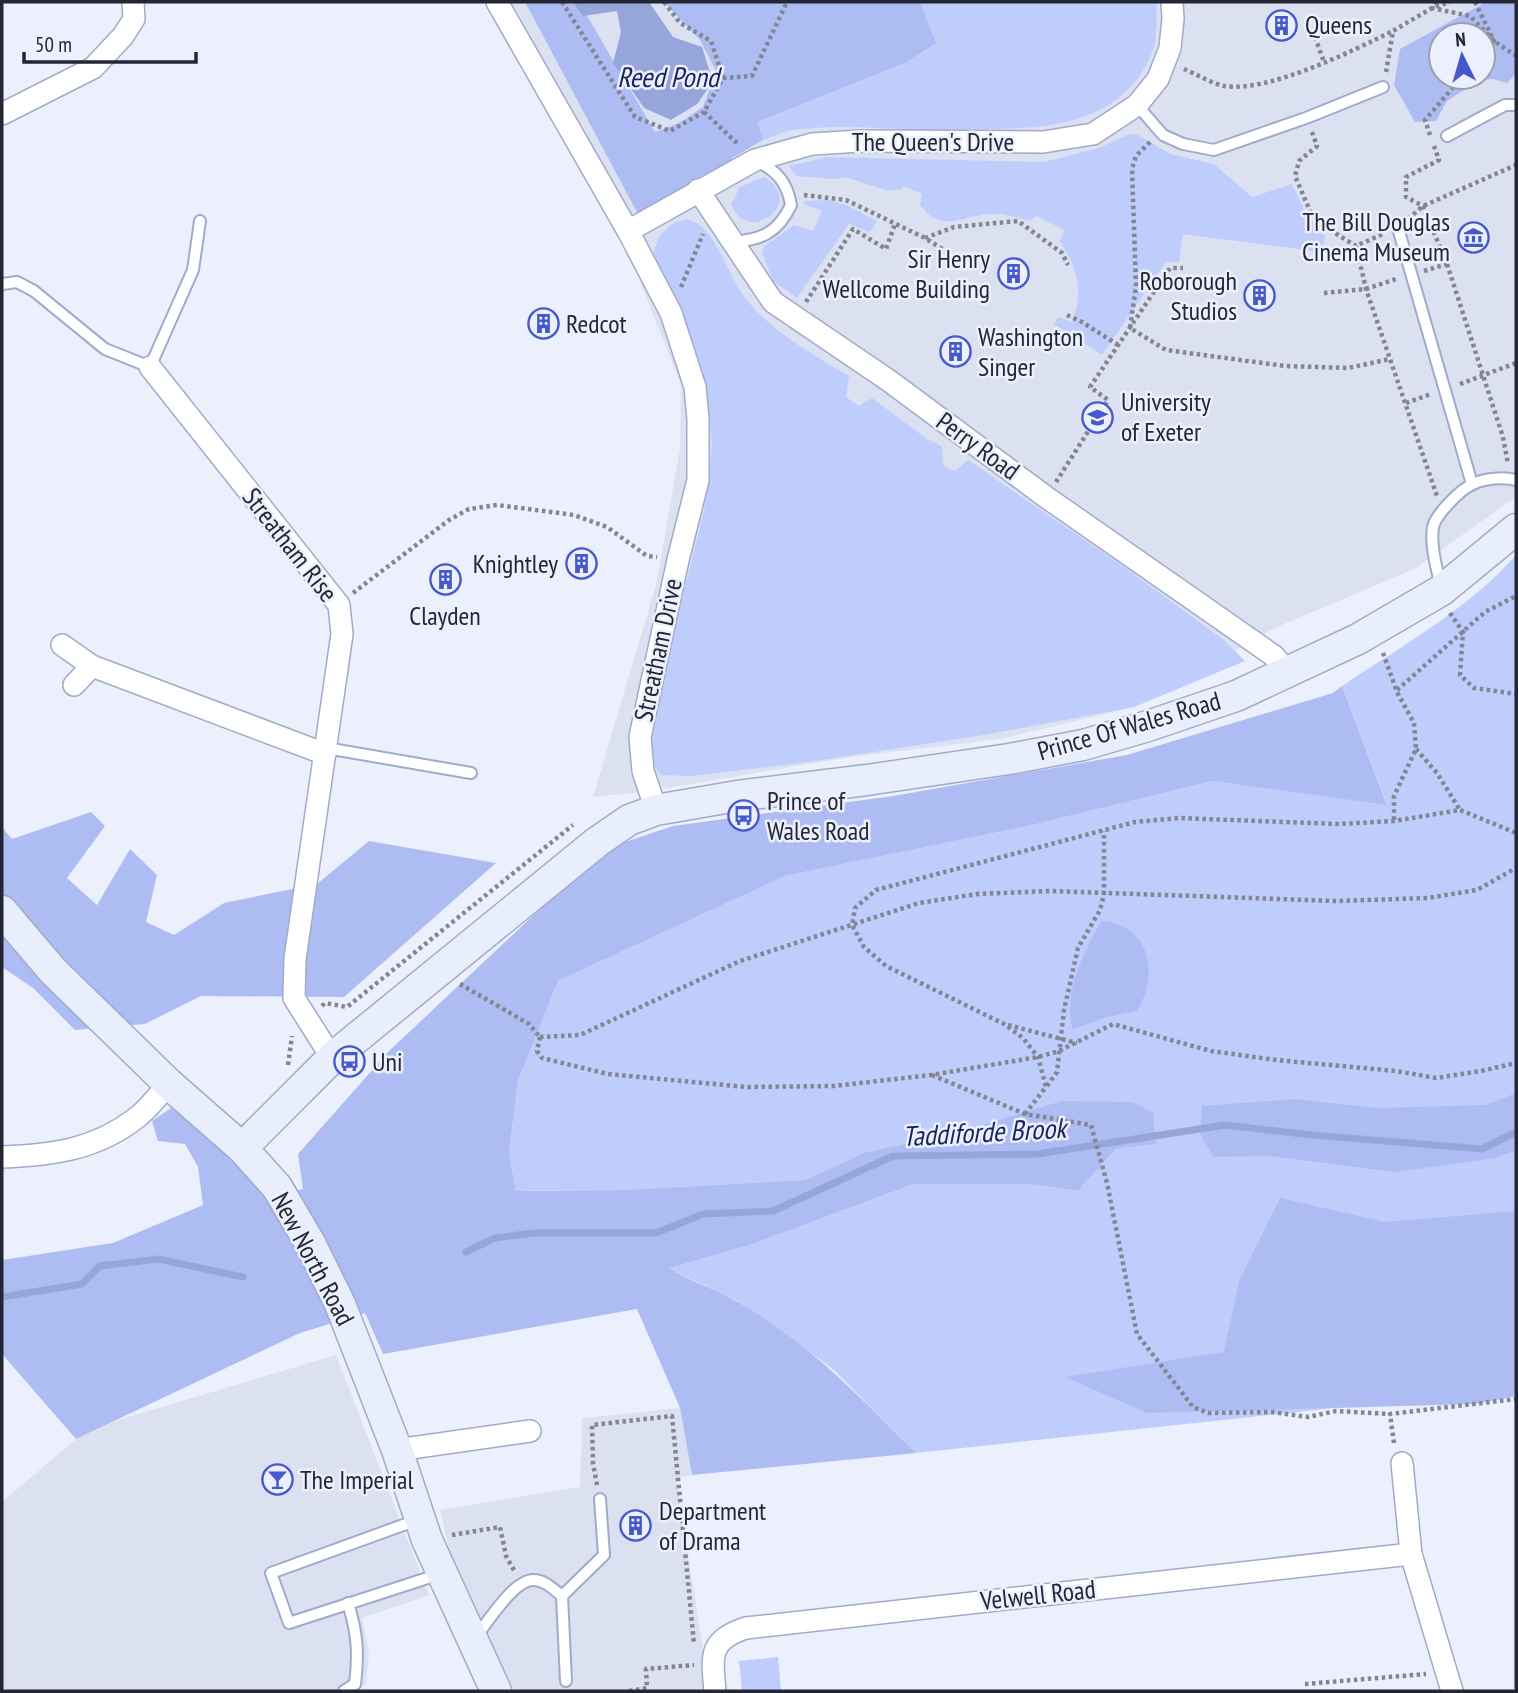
<svg xmlns="http://www.w3.org/2000/svg" width="1518" height="1693" font-family="'PT Sans Narrow',sans-serif">
	<style>
		.built { fill: #dbe1f0; fill-rule: evenodd }
		.green { fill: #bfcdfc }
		.forest { fill: #adbdf3; fill-rule: evenodd }
		.water { fill: #96a6da }
		.lines { fill: none; stroke-linecap: round; stroke-linejoin: round }
		.stream { stroke: #96a6da; stroke-width: 7 }
		.lane-casing { stroke: #a1aac9; stroke-width: 14 }
		.street-casing { stroke: #a1aac9; stroke-width: 24 }
		.secondary-casing { stroke: #a1aac9; stroke-width: 33 }
		.path { stroke: #828693; stroke-width: 4.5; stroke-dasharray: 3.5 3.5; stroke-linecap: butt }
		.lane { stroke: #fff; stroke-width: 10 }
		.street { stroke: #fff; stroke-width: 21 }
		.secondary { stroke: #e9eefc; stroke-width: 30 }
		.labels { text-anchor: middle; stroke-width: 5; stroke-linejoin: round; paint-order: stroke }
		.poi-label { font-size: 26px; fill: #232733; stroke: #ecf0fd; text-anchor: start }
		.street-label { font-size: 26px; fill: #232733; stroke: #ecf0fd }
		.water-label { font-size: 28px; font-style: italic; fill: #19215e; stroke: #ecf0fd }
	</style>
	<rect width="100%" height="100%" fill="#ecf0fd"/>
	<g class="built">
		<path d="M486 2H1516V497L1416 568 1277 627 1134 707 1000 739 851 757 643 792 593 797 656 585 680 449 681 385 623 239ZM1441 35H1483V77H1441Z"/>
		<path d="M336 1355 429 1595 362 1618 369 1654 366 1684 356 1691H2V1502L76 1439 115 1421Z"/>
		<path d="M680 1408 692 1475 676 1478 705 1662 706 1691H515L453 1567 440 1510 580 1487 582 1418Z"/>
	</g>
	<g class="green">
		<path d="M920 2H1157C1156 17 1158 36 1153 50 1126 122 1053 129 986 129 965 130 943 131 922 130 884 129 854 125 815 128 806 129 797 129 788 131 780 133 772 137 763 140L756 122 905 63 935 43Z"/>
		<path d="M1129 134 1138 135 1170 154 1214 164 1252 197 1292 184 1305 212 1325 236 1322 252 1183 234 1179 262H1166L1102 355 1054 324 1058 317 1072 322C1084 293 1078 267 1060 242L1065 230 1036 216 1030 221C1017 218 1004 213 991 214 961 215 943 235 920 205L922 194 904 186 901 189 889 191 848 178 831 179 796 176 789 166 827 157 1044 162 1099 148Z"/>
		<path d="M764 177C801 199 763 232 742 219 737 216 734 210 731 205L740 187Z"/>
		<path d="M827 200 846 205 877 221 870 232 849 224 797 298 773 281 762 253 765 246 794 225 813 231 822 211 803 204 804 201Z"/>
		<path d="M685 219C712 222 726 268 739 289 765 329 810 352 849 376L846 397 859 406 872 398 927 439 942 446 943 465 955 471 968 460 1124 567 1224 640 1245 661 1134 707 983 735 810 762 691 776 661 775 644 750 704 511 712 444 704 377 678 302 656 265 654 251 660 235 672 224Z"/>
		<path d="M1516 555V1395L1478 1401 1334 1408 916 1453 834 1370 786 1334 737 1301 668 1268 750 1245 914 1184H1029L1078 1191 1116 1149 1156 1144 952 1134 866 1152 805 1180 623 1190 516 1191 509 1152 518 1081 558 981 785 876 1028 826 1213 781 1387 804 1342 686C1399 648 1471 607 1516 555Z"/>
		<path d="M778 1657 781 1691H742L739 1661Z"/>
	</g>
	<g class="forest">
		<path d="M525 2H579L655 132 679 123 703 107 716 71 700 40 664 2H920L936 43 905 63 757 122 763 140 732 158 740 168 690 183 639 216Z"/>
		<path d="M1486 2H1516V73L1507 83 1493 79 1479 80 1447 101 1436 121 1415 122 1394 85 1400 49ZM1483 35V77H1441V35Z"/>
		<path d="M1342 686 1387 805 1213 781 1028 826 785 876 558 981 518 1081 509 1152 516 1191 623 1190 805 1180 866 1152 952 1134 1062 1101 1133 1102 1153 1113 1156 1144 1116 1149 1078 1191 1029 1184H914L750 1245 669 1268C690 1281 715 1289 736 1301 806 1340 860 1397 916 1453L692 1475 680 1408 637 1309 383 1354 365 1313 300 1333 76 1439 2 1354V1260L113 1243 203 1205 198 1167 185 1144 158 1141 152 1121 174 1106 201 1122 269 1199 303 1189 298 1154 390 1050 604 849 673 826 893 796 1127 755 1333 693Z"/>
		<path d="M91 812 105 826 67 878 97 905 130 849 157 875 146 922 174 935 224 903 317 884 369 841 496 863 344 997 201 996 145 1024 75 1030 33 988 2 967V827L12 839Z"/>
		<path d="M1101 921C1150 924 1160 974 1137 1011L1104 1018 1073 1029C1062 992 1084 954 1101 921Z"/>
		<path d="M1516 1093V1150L1496 1158 1395 1172 1270 1156 1213 1157 1200 1134 1202 1106 1295 1099 1376 1108 1486 1105Z"/>
		<path d="M1280 1198 1385 1222 1516 1211V1396L1475 1404 1147 1413 1065 1377 1224 1352 1239 1281Z"/>
	</g>
	<path class="water" d="M573 2H649L673 37 702 47 713 82 697 104 671 120 644 108 613 63 621 32 617 11 583 16Z"/>
	<g class="lines">
		<g class="stream">
			<path d="M466 1252 495 1238 534 1233H656L703 1214 773 1211 893 1156 1038 1154 1225 1125 1312 1135 1482 1149 1516 1132"/>
			<path d="M2 1297 82 1284 100 1266 158 1259 243 1277"/>
		</g>
		<defs>
			<g id="lane">
				<path d="M1137 105 1163 135 1183 144 1214 150 1306 118 1383 87"/>
				<path d="M1447 136 1505 105H1516"/>
				<path d="M1398 228 1472 484"/>
				<path d="M732 242C761 240 778 233 791 205 787 182 777 171 757 161"/>
				<path d="M2 284 17 282 34 291 105 349 150 367 193 270 200 221"/>
				<path d="M1441 587C1437 569 1430 546 1433 527 1436 514 1461 489 1473 484 1485 478 1504 477 1516 480"/>
				<path d="M326 748 471 773"/>
				<path d="M417 1520 271 1573 289 1623 440 1574"/>
				<path d="M562 1596 566 1681"/>
				<path d="M474 1639C487 1624 513 1580 533 1580 545 1580 553 1589 562 1596L604 1555 600 1499"/>
				<path d="M344 1691 355 1684C359 1653 357 1632 348 1603"/>
			</g>
			<g id="street">
				<path d="M497 2 628 231 671 313 695 387 698 419V480L678 560 640 737 643 771 656 810"/>
				<path d="M2 114 93 68 123 36 134 19 133 2"/>
				<path d="M698 190 773 302 888 380 1046 497 1274 656 1288 673"/>
				<path d="M628 231 755 160 812 144 860 141 1043 142 1093 134 1137 105 1158 79 1170 48 1173 19 1172 2"/>
				<path d="M150 367 339 605 342 634 295 959 294 998 332 1058"/>
				<path d="M62 645 92 666 325 754"/>
				<path d="M74 685 92 666"/>
				<path d="M2 1157C52 1155 94 1150 135 1119 148 1110 158 1095 169 1084"/>
				<path d="M397 1450 530 1431"/>
				<path d="M1402 1463 1411 1554 1452 1691"/>
				<path d="M715 1691C712 1657 708 1640 746 1628L1411 1554"/>
			</g>
			<g id="secondary">
				<path d="M2 911 53 971 169 1084 242 1148 277 1187 310 1243 340 1304 397 1450 427 1540 496 1691"/>
				<path d="M242 1148 332 1058 597 842 629 820 656 810 737 796 867 780 1009 759 1083 745 1148 726 1236 696 1358 639 1442 590 1516 529"/>
			</g>
		</defs>
		<use href="#lane" class="lane-casing"/>
		<use href="#street" class="street-casing"/>
		<use href="#secondary" class="secondary-casing"/>
		<g class="path">
			<path d="M562 2 635 117 670 131 704 112"/>
			<path d="M664 2 680 23 711 41 723 78 704 112 739 145"/>
			<path d="M1437 2 1432 8 1470 16 1494 41 1516 56"/>
			<path d="M1475 2 1494 41 1483 53"/>
			<path d="M1315 37 1324 62"/>
			<path d="M1184 69C1196 74 1211 83 1224 86 1268 93 1352 51 1393 31"/>
			<path d="M1386 72 1393 31 1432 8 1450 2"/>
			<path d="M723 78 752 76 787 2"/>
			<path d="M1312 132 1317 146 1299 161 1295 176 1310 211 1330 230 1356 246 1383 234"/>
			<path d="M1430 135 1425 120 1462 77"/>
			<path d="M1150 142 1136 156 1132 169 1136 286 1130 328 1166 350 1285 366 1348 368 1390 359"/>
			<path d="M1434 146 1439 160 1406 177V197L1423 206 1447 264 1503 437 1508 464"/>
			<path d="M804 195 846 200 925 238 944 250"/>
			<path d="M1408 219 1423 206 1516 165"/>
			<path d="M925 238 954 227 1018 221 1062 253 1068 265"/>
			<path d="M1356 246 1366 289 1437 496"/>
			<path d="M1424 271 1447 264"/>
			<path d="M681 287 703 234"/>
			<path d="M1324 293 1366 289 1399 278"/>
			<path d="M806 302 853 229 886 249 895 224"/>
			<path d="M1067 315 1082 322 1118 345"/>
			<path d="M1460 384 1516 363"/>
			<path d="M1406 403 1431 394"/>
			<path d="M1056 482 1108 400 1090 387 1170 268H1183"/>
			<path d="M353 593 449 520 469 509 497 505 574 515 607 527 647 556 657 557"/>
			<path d="M1450 613 1463 632 1460 675 1474 688 1516 694"/>
			<path d="M1383 653 1397 692 1414 723 1416 749 1394 796V821"/>
			<path d="M1397 690 1485 612 1516 596"/>
			<path d="M1416 749 1437 773 1460 810"/>
			<path d="M460 984 529 1024 540 1037"/>
			<path d="M322 1006 325 1003 347 1007 573 825"/>
			<path d="M1008 1025 1077 1043"/>
			<path d="M540 1037 537 1051 542 1058 608 1074 746 1087 834 1086 931 1075 1038 1057 1059 1051 1113 1024 1211 1051 1276 1060 1396 1071 1436 1078 1481 1071 1516 1063"/>
			<path d="M540 1037 580 1035 740 961 919 903 977 894 1050 891 1336 901 1428 898 1477 890 1516 868"/>
			<path d="M288 1065 292 1036"/>
			<path d="M932 1075 1025 1114 1091 1125 1107 1183 1137 1334 1193 1407 1208 1413 1272 1412 1308 1417 1336 1411 1390 1414"/>
			<path d="M1047 1086 1057 1072 1064 1010 1078 948 1100 910 1104 894V831"/>
			<path d="M1025 1114 1046 1087 1038 1057 1023 1038 1004 1024 886 966 864 947 852 925 855 908 876 890 1135 822 1179 818 1338 824 1394 821 1460 810 1516 833"/>
			<path d="M1394 1443 1390 1414 1516 1399"/>
			<path d="M597 1485 593 1463 592 1425 672 1416 694 1644"/>
			<path d="M452 1535 500 1527 506 1556 515 1572"/>
			<path d="M1305 1684 1426 1674"/>
			<path d="M629 1691 647 1688 646 1669 694 1665"/>
		</g>
		<use href="#lane" class="lane"/>
		<use href="#street" class="street"/>
		<use href="#secondary" class="secondary"/>
	</g>
	<defs>
		<symbol id="building-ring" viewBox="-11 -11 22 22"><circle r="9.5" fill="#ecf0fd" stroke="#4558cc" stroke-width="1.5"/><path d="M-4-6H4V6H1V3H-1V6H-4ZM-2.5-4.3h1.7v1.8h-1.7ZM.8-4.3h1.7v1.8H.8ZM-2.5-1h1.7V.8h-1.7ZM.8-1h1.7V.8H.8Z" fill="#4558cc"/></symbol>
		<symbol id="museum-ring" viewBox="-11 -11 22 22"><circle r="9.5" fill="#ecf0fd" stroke="#4558cc" stroke-width="1.5"/><path d="M0-6L6-3V-2H-6V-3ZM-5-1h2V3h-2ZM-1-1h2V3h-2ZM3-1h2V3H3ZM-6 4H6V6H-6Z" fill="#4558cc"/></symbol>
		<symbol id="university-ring" viewBox="-11 -11 22 22"><circle r="9.5" fill="#ecf0fd" stroke="#4558cc" stroke-width="1.5"/><path d="M0-5L7-2L0 1L-7-2ZM-4 1L0 2.5L4 1V4Q0 6-4 4Z" fill="#4558cc"/></symbol>
		<symbol id="bus-ring" viewBox="-11 -11 22 22"><circle r="9.5" fill="#ecf0fd" stroke="#4558cc" stroke-width="1.5"/><path d="M-5-6H5V4H4V6H2V4H-2V6H-4V4H-5ZM-3.5-4V0h7V-4ZM-3.5 1.2v1.5H-2V1.2ZM2 1.2v1.5H3.5V1.2Z" fill="#4558cc"/></symbol>
		<symbol id="bar-ring" viewBox="-11 -11 22 22"><circle r="9.5" fill="#ecf0fd" stroke="#4558cc" stroke-width="1.5"/><path d="M-6-5H6L.8 .8V4.5H3.5V6h-7V4.5H-.8V.8Z" fill="#4558cc"/></symbol>
	</defs>
	<g fill-rule="evenodd">
		<use href="#building-ring" x="1264" y="8" width="35" height="35"/>
		<use href="#museum-ring" x="1456" y="220" width="35" height="35"/>
		<use href="#building-ring" x="996" y="256" width="35" height="35"/>
		<use href="#building-ring" x="1242" y="278" width="35" height="35"/>
		<use href="#building-ring" x="526" y="306" width="35" height="35"/>
		<use href="#building-ring" x="938" y="334" width="35" height="35"/>
		<use href="#university-ring" x="1080" y="400" width="35" height="35"/>
		<use href="#building-ring" x="564" y="546" width="35" height="35"/>
		<use href="#building-ring" x="428" y="562" width="35" height="35"/>
		<use href="#bus-ring" x="726" y="798" width="35" height="35"/>
		<use href="#bus-ring" x="332" y="1044" width="35" height="35"/>
		<use href="#bar-ring" x="260" y="1462" width="35" height="35"/>
		<use href="#building-ring" x="618" y="1508" width="35" height="35"/>
	</g>
	<g class="labels">
		<g class="poi-label">
			<text x="1305" y="34">Queens</text>
			<text x="1450" y="231" text-anchor="end">The Bill Douglas<tspan x="1450" dy="30">Cinema Museum</tspan></text>
			<text x="990" y="268" text-anchor="end">Sir Henry<tspan x="990" dy="30">Wellcome Building</tspan></text>
			<text x="1237" y="290" text-anchor="end">Roborough<tspan x="1237" dy="30">Studios</tspan></text>
			<text x="566" y="333">Redcot</text>
			<text x="978" y="346">Washington<tspan x="978" dy="30">Singer</tspan></text>
			<text x="1121" y="411">University<tspan x="1121" dy="30">of Exeter</tspan></text>
			<text x="558" y="573" text-anchor="end">Knightley</text>
			<text x="445" y="625" text-anchor="middle">Clayden</text>
			<text x="767" y="810">Prince of<tspan x="767" dy="30">Wales Road</tspan></text>
			<text x="372" y="1071">Uni</text>
			<text x="300" y="1489">The Imperial</text>
			<text x="659" y="1520">Department<tspan x="659" dy="30">of Drama</tspan></text>
		</g>
		<g class="street-label">
			<text x="933" y="151">The Queen's Drive</text>
			<text transform="translate(978 446) rotate(36)" y="9">Perry Road</text>
			<text transform="translate(290 545) rotate(52)" y="9">Streatham Rise</text>
			<text transform="translate(658 650) rotate(-78)" y="9">Streatham Drive</text>
			<text transform="translate(1129 726) rotate(-16)" y="9">Prince Of Wales Road</text>
			<text transform="translate(313 1259) rotate(62)" y="9">New North Road</text>
			<text transform="translate(1038 1595) rotate(-6)" y="9">Velwell Road</text>
		</g>
		<g class="water-label">
			<text x="668" y="87">Reed Pond</text>
			<text transform="translate(984 1132) rotate(-3)" y="10">Taddiforde Brook</text>
		</g>
	</g>
	<rect width="1518" height="1693" fill="none" stroke="#232733" stroke-width="7"/>
	<g transform="translate(1462 56) rotate(355)"><circle r="33" fill="#ecf0fd" stroke="#9ca0ac" stroke-width="2"/>
	<path d="M0-5L12 26L0 18L-12 26Z" fill="#4558cc"/>
	<text y="-10" font-size="19" font-weight="bold" text-anchor="middle" fill="#232733">N</text>
	</g>
	<path d="M24 52v10h172v-10" fill="none" stroke="#232733" stroke-width="3.5"/>
	<text x="35" y="52" font-size="21" fill="#232733" stroke="#ecf0fd" stroke-width="5" paint-order="stroke">50 m</text>
</svg>
